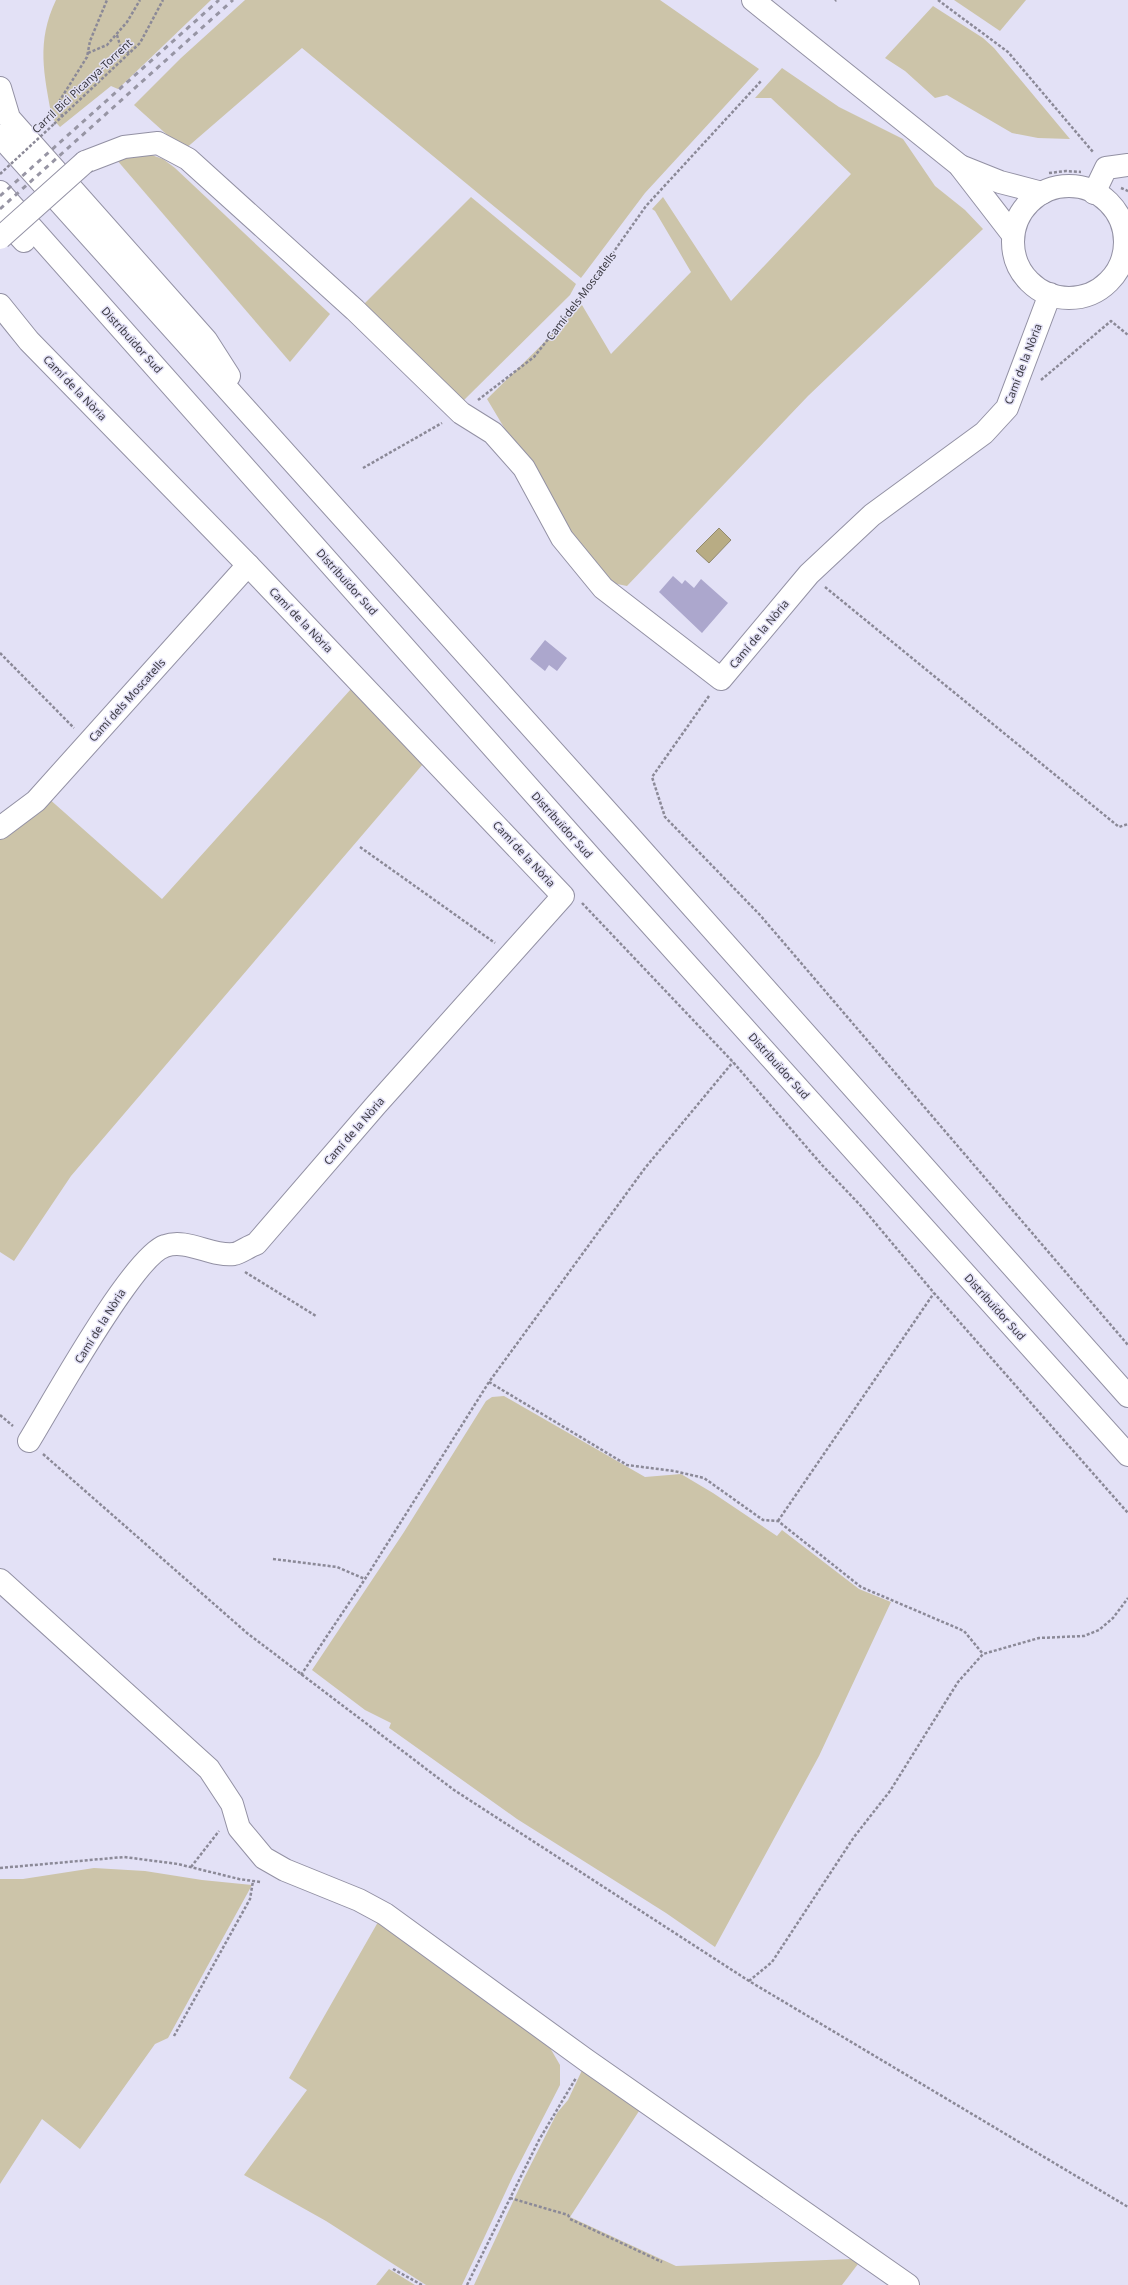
<svg xmlns="http://www.w3.org/2000/svg" width="1128" height="2285" font-family="'Noto Sans',sans-serif">
	<style>
		.green { fill: #ccc4a9 }
		.water { fill: #b8ac84; stroke: #928a70 }
		.building { fill: #aca7cd }
		.lines { fill: none; stroke-linecap: round; stroke-linejoin: round }
		.minor-casing { stroke: #9391a4; stroke-width: 24 }
		.highway-casing { stroke: #9391a4; stroke-width: 24 }
		.path { stroke: #8b8997; stroke-width: 2.5; stroke-dasharray: 3 2; stroke-linecap: butt }
		.minor { stroke: #fff; stroke-width: 22 }
		.highway { stroke: #fff; stroke-width: 22 }
		.rail { stroke: #9795a4; stroke-width: 3; stroke-dasharray: 5 5; stroke-linecap: butt }
		.minor-bridge-casing { stroke: #9391a4; stroke-width: 24; stroke-linecap: butt }
		.path-bridge { stroke: #8b8997; stroke-width: 2.5; stroke-dasharray: 3 2; stroke-linecap: butt }
		.minor-bridge { stroke: #fff; stroke-width: 22 }
		.labels { text-anchor: middle; stroke-width: 3; stroke-linejoin: round; paint-order: stroke }
		.street-label { font-size: 11px; fill: #3a3941; stroke: #e3e1f6 }
	</style>
	<rect width="100%" height="100%" fill="#e3e1f6"/>
	<g class="green">
		<path d="M56 0H211L118 89 111 86 60 127 52 118C44 74 36 42 56 0Z"/>
		<path d="M245 0H660L759 69 645 193 581 278 302 48 184 150 134 105 181 58Z"/>
		<path d="M954 0H1026L1000 31Z"/>
		<path d="M933 6 983 38 994 48 1070 139 1038 138 1012 133 947 95 935 98 905 71 885 58Z"/>
		<path d="M782 68 839 107 903 139 935 186 965 210 983 229 808 396 627 586 607 582 577 550 487 399 582 305 611 354 691 272 655 211 652 209 663 197 731 301 851 174 771 98H755Z"/>
		<path d="M143 152 163 159 175 168 330 314 290 362 116 159Z"/>
		<path d="M471 197 576 284 570 295 460 404 358 310Z"/>
		<path d="M351 689 423 764 71 1176 14 1261 0 1252V839L47 797 162 899Z"/>
		<path d="M504 1396 645 1477 681 1474 713 1493 777 1536 782 1530 859 1589 891 1602 819 1756 715 1947 666 1913 517 1819 392 1730 389 1728 391 1723 365 1710 312 1670 404 1532 486 1401 492 1397Z"/>
		<path d="M94 1868 145 1871 202 1880 252 1885 168 2038 155 2044 80 2149 42 2119 0 2184V1879H23Z"/>
		<path d="M378 1922 549 2046 560 2065V2085L513 2176 462 2285H426L326 2221 244 2175 307 2090 289 2078Z"/>
		<path d="M584 2066 641 2108 570 2217 676 2266 852 2259 858 2264 842 2285H474L523 2180 557 2113 568 2100Z"/>
		<path d="M389 2269 415 2285H376Z"/>
	</g>
	<path class="water" d="M719 528 731 540 709 563 696 551Z"/>
	<g class="building">
		<path d="M673 576 682 584 685 580 694 588 701 579 728 603 702 633 659 592Z"/>
		<path d="M545 640 567 658 557 671 549 665 545 671 530 659Z"/>
	</g>
	<g class="lines">
		<defs>
			<g id="minor">
				<path d="M753 0 959 165 1013 235"/>
				<path d="M85 162 124 147 158 143 188 159 355 310 461 413 493 433 524 468 562 538 603 588 721 679 809 574 872 515 984 433 1007 408 1050 294"/>
				<path d="M960 166 1000 182 1042 193"/>
				<circle cx="1069" cy="242" r="56"/>
				<path d="M1094 193 1106 168 1128 165"/>
				<path d="M0 305 29 341 248 565 563 896 376 1105 256 1244C249 1246 240 1253 234 1254 212 1257 187 1238 165 1246 133 1256 50 1407 29 1441"/>
				<path d="M0 828 36 801 248 565"/>
				<path d="M0 1580 209 1769 232 1804 239 1828 264 1858 285 1870 359 1900 385 1914 586 2060 908 2285"/>
			</g>
			<g id="highway">
				<path d="M0 88 9 118 206 340 229 376"/>
				<path d="M0 136 623 829 1128 1396"/>
				<path d="M0 192 594 861 1128 1455"/>
				<path d="M0 215 24 241"/>
			</g>
		</defs>
		<use href="#minor" class="minor-casing"/>
		<use href="#highway" class="highway-casing"/>
		<g class="path">
			<path d="M938 0 1008 52 1093 152"/>
			<path d="M835 1 836 0"/>
			<path d="M117 35 120 45 129 53"/>
			<path d="M88 53 107 45 127 22 140 0"/>
			<path d="M62 117 60 100 87 57 90 41 107 0"/>
			<path d="M54 124 140 43 163 0"/>
			<path d="M1049 173 1066 171 1081 172"/>
			<path d="M1121 188 1128 191"/>
			<path d="M1041 380 1111 321 1128 335"/>
			<path d="M478 400 534 357 586 291 646 206 762 80"/>
			<path d="M363 468 442 423"/>
			<path d="M825 587 1119 827 1128 824"/>
			<path d="M0 653 74 728"/>
			<path d="M709 696 652 777 665 817 760 915 1128 1345"/>
			<path d="M360 847 495 943"/>
			<path d="M582 903 733 1062 822 1165 861 1206 934 1293 1128 1513"/>
			<path d="M245 1272 316 1316"/>
			<path d="M489 1382 627 1465 674 1471 704 1478 763 1520 778 1521 861 1587 964 1631 983 1654"/>
			<path d="M0 1415 13 1426"/>
			<path d="M43 1454 247 1633 454 1790 749 1981 1128 2207"/>
			<path d="M778 1521 934 1293"/>
			<path d="M273 1559 337 1567 365 1579"/>
			<path d="M301 1675 365 1579 489 1382 645 1168 733 1062"/>
			<path d="M191 1867 219 1831"/>
			<path d="M0 1868 124 1857 178 1864 239 1879 260 1882"/>
			<path d="M749 1981 772 1962 854 1837 890 1791 958 1682 983 1654 1039 1638 1084 1636 1099 1630 1113 1618 1128 1598"/>
			<path d="M174 2036 250 1899 253 1881"/>
			<path d="M510 2198 568 2215 570 2219 662 2262"/>
			<path d="M393 2269 422 2285"/>
			<path d="M467 2285 539 2140 576 2078"/>
		</g>
		<use href="#minor" class="minor"/>
		<use href="#highway" class="highway"/>
		<g class="rail">
			<path d="M0 196 219 0"/>
			<path d="M0 209 233 0"/>
		</g>
		<defs>
			<path id="minor-bridge" d="M0 238 85 162"/>
		</defs>
		<use href="#minor-bridge" class="minor-bridge-casing"/>
		<path class="path-bridge" d="M0 174 54 124"/>
		<use href="#minor-bridge" class="minor-bridge"/>
	</g>
	<g class="labels">
		<g class="street-label">
			<text transform="translate(82 86) rotate(-43)" y="4">Carril Bici Picanya-Torrent</text>
			<text transform="translate(581 296) rotate(-53)" y="4">Camí dels Moscatells</text>
			<text transform="translate(132 340) rotate(48)" y="4">Distribuïdor Sud</text>
			<text transform="translate(1023 364) rotate(-69)" y="4">Camí de la Nòria</text>
			<text transform="translate(75 388) rotate(46)" y="4">Camí de la Nòria</text>
			<text transform="translate(347 582) rotate(48)" y="4">Distribuïdor Sud</text>
			<text transform="translate(301 620) rotate(46)" y="4">Camí de la Nòria</text>
			<text transform="translate(759 634) rotate(-50)" y="4">Camí de la Nòria</text>
			<text transform="translate(127 700) rotate(-48)" y="4">Camí dels Moscatells</text>
			<text transform="translate(562 825) rotate(48)" y="4">Distribuïdor Sud</text>
			<text transform="translate(524 854) rotate(47)" y="4">Camí de la Nòria</text>
			<text transform="translate(779 1066) rotate(48)" y="4">Distribuïdor Sud</text>
			<text transform="translate(354 1131) rotate(-49)" y="4">Camí de la Nòria</text>
			<text transform="translate(995 1307) rotate(48)" y="4">Distribuïdor Sud</text>
			<text transform="translate(100 1326) rotate(-58)" y="4">Camí de la Nòria</text>
		</g>
	</g>
</svg>
